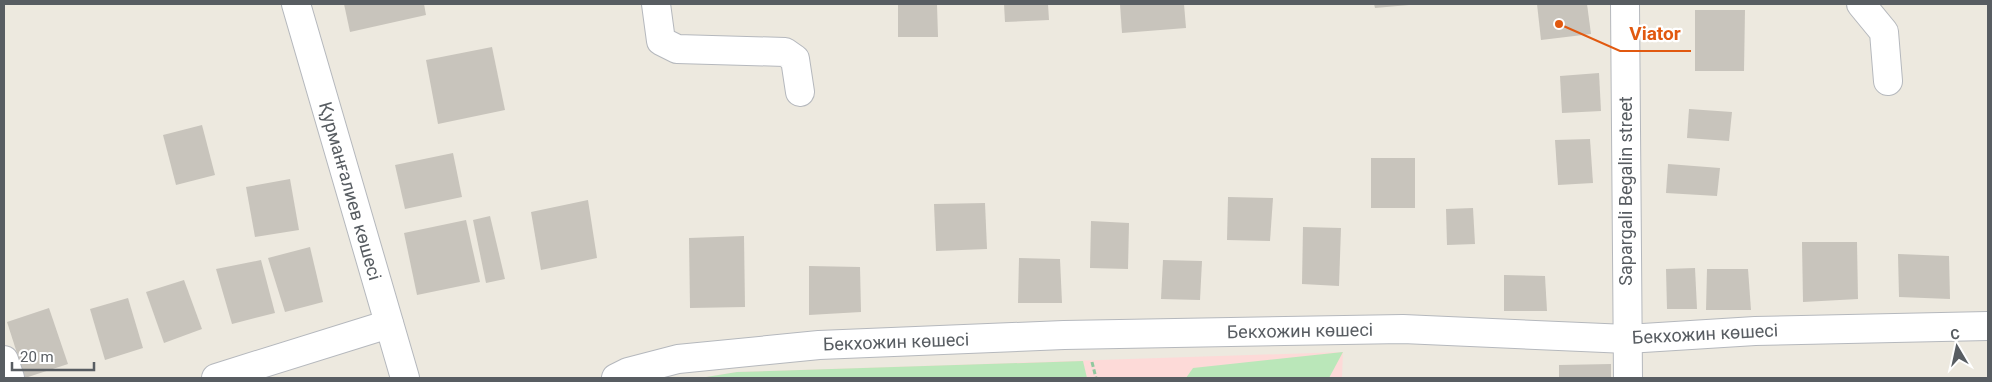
<svg xmlns="http://www.w3.org/2000/svg" width="1992" height="382" font-family="Roboto,sans-serif">
	<style>
		.medical { fill: #fddad8 }
		.green { fill: #bae7b9 }
		.building { fill: #c8c4bc }
		.lines { fill: none; stroke-linecap: round; stroke-linejoin: round }
		.minor-casing { stroke: #b5b8bd; stroke-width: 30 }
		.path { stroke: #92c89f; stroke-width: 3; stroke-dasharray: 5 2.5; stroke-linecap: butt }
		.minor { stroke: #fff; stroke-width: 28 }
		.labels { text-anchor: middle; stroke-width: 4.5; stroke-linejoin: round; paint-order: stroke }
		.street-label { font-size: 18px; fill: #585d62; stroke: #fff }
		.leader { fill: none; stroke: #e15910; stroke-width: 2 }
		.callout-dot { fill: #e15910; stroke: #fff; stroke-width: 2 }
		.callout-label { font-size: 19px; text-anchor: middle; font-weight: bold; fill: #e15910; stroke: #fff; stroke-width: 4.5; stroke-linejoin: round; paint-order: stroke }
	</style>
	<rect width="100%" height="100%" fill="#ede9df"/>
	<path class="medical" d="M1343 352 1342 378H700L737 372Z"/>
	<g class="green">
		<path d="M1343 352 1329 378H1186L1193 368Z"/>
		<path d="M1083 361 1087 378H700L737 372Z"/>
	</g>
	<g class="building">
		<path d="M344 4H424L426 15 350 32Z"/>
		<path d="M898 4H937L938 37H898Z"/>
		<path d="M1004 4H1048L1049 20 1005 22Z"/>
		<path d="M1120 4H1184L1186 28 1122 33Z"/>
		<path d="M1374 4H1409V5L1375 8Z"/>
		<path d="M1537 4H1587L1591 34 1541 40Z"/>
		<path d="M1695 10H1745L1744 71H1695Z"/>
		<path d="M492 47 505 110 438 124 426 60Z"/>
		<path d="M1599 73 1601 111 1562 113 1560 76Z"/>
		<path d="M1689 109 1732 112 1729 141 1687 138Z"/>
		<path d="M202 125 215 175 176 185 163 135Z"/>
		<path d="M1590 139 1593 183 1558 185 1555 140Z"/>
		<path d="M453 153 462 197 405 209 395 165Z"/>
		<rect x="1371" y="158" width="44" height="50"/>
		<path d="M1668 164 1720 168 1717 196 1666 193Z"/>
		<path d="M290 179 299 230 255 237 246 187Z"/>
		<path d="M1228 197 1273 198 1270 241 1227 240Z"/>
		<path d="M588 200 597 258 541 270 531 212Z"/>
		<path d="M985 203 987 249 936 251 934 204Z"/>
		<path d="M1473 208 1475 244 1447 245 1446 209Z"/>
		<path d="M490 216 505 279 486 283 473 220Z"/>
		<path d="M466 220 480 282 417 295 404 233Z"/>
		<path d="M1091 221 1129 223 1128 269 1090 268Z"/>
		<path d="M1303 227 1341 228 1339 286 1302 284Z"/>
		<path d="M744 236 745 307 690 308 689 238Z"/>
		<path d="M1802 242H1857L1858 299 1803 302Z"/>
		<path d="M310 247 323 302 285 312 268 258Z"/>
		<path d="M1898 254 1949 256 1950 299 1899 297Z"/>
		<path d="M1019 258 1060 259 1062 303H1018Z"/>
		<path d="M261 260 275 313 232 324 216 269Z"/>
		<path d="M1163 260 1202 261 1200 300 1161 299Z"/>
		<path d="M809 266 860 267 861 312 809 315Z"/>
		<path d="M1695 268 1697 309H1667L1666 269Z"/>
		<path d="M1707 269H1748L1751 310H1706Z"/>
		<path d="M1504 275 1545 276 1547 311H1504Z"/>
		<path d="M184 280 202 329 164 343 146 292Z"/>
		<path d="M128 298 143 348 105 360 90 309Z"/>
		<path d="M49 308 68 364 25 378 7 322Z"/>
		<path d="M1611 364V378H1559V365Z"/>
	</g>
	<g class="lines">
		<defs>
			<g id="minor">
				<path d="M296 4 405 378"/>
				<path d="M656 4 661 41 677 49 785 52 795 59 800 92"/>
				<path d="M1625 4 1628 378"/>
				<path d="M1861 4 1884 32 1888 81"/>
				<path d="M4 360 10 378"/>
				<path d="M216 378 389 324"/>
				<path d="M616 378 628 372 678 359 819 345 1064 335 1403 329 1627 339 1755 331 1988 326"/>
			</g>
		</defs>
		<use href="#minor" class="minor-casing"/>
		<path class="path" d="M1092 362 1096 378"/>
		<use href="#minor" class="minor"/>
	</g>
	<g class="labels">
		<g class="street-label">
			<text transform="translate(350 191) rotate(74)" y="6">Қурманғалиев көшесі</text>
			<text transform="translate(1626 191) rotate(-90)" y="6">Sapargali Begalin street</text>
			<text transform="translate(1300 331) rotate(-1)" y="6">Бекхожин көшесі</text>
			<text transform="translate(1705 334) rotate(-3)" y="6">Бекхожин көшесі</text>
			<text transform="translate(896 342) rotate(-2)" y="6">Бекхожин көшесі</text>
		</g>
	</g>
	<path class="leader" d="M1559 24L1620 51H1691"/>
	<circle class="callout-dot" cx="1559" cy="24" r="5"/>
	<g class="callout-label">
		<text x="1655" y="40">Viator</text>
	</g>
	<rect width="1992" height="382" fill="none" stroke="#585d62" stroke-width="10"/>
	<g transform="translate(1957 347) rotate(351)" stroke="#ffffff" stroke-width="4" paint-order="stroke">
	<path d="M0-4L9 19L0 12L-9 19Z" fill="#585d62"/>
	<text y="-8" font-size="14" font-weight="bold" text-anchor="middle" fill="#585d62">С</text>
	</g>
	<path d="M12 362v8h82v-8" fill="none" stroke="#585d62" stroke-width="2.5"/>
	<text x="20" y="362" font-size="15" fill="#585d62" stroke="#ffffff" stroke-width="4" paint-order="stroke">20 m</text>
</svg>
